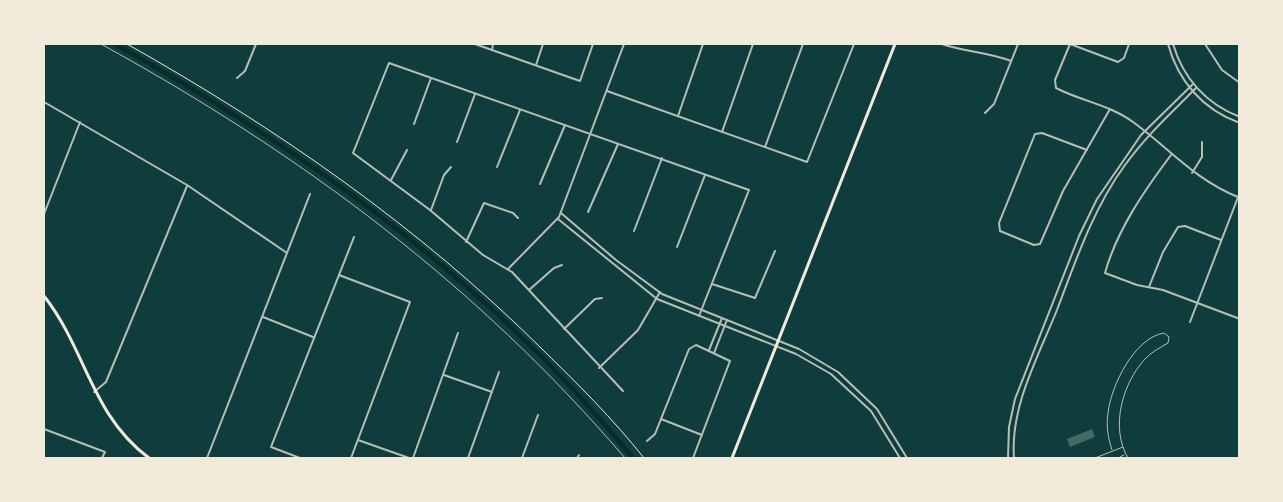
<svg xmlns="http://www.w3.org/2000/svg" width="1283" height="502" font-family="'Golos Text',sans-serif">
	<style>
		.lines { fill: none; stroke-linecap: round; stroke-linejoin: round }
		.canal { stroke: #0a2a2b; stroke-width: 4.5 }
		.building { fill: #486865 }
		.path { stroke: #f1e9da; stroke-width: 1 }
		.service { stroke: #b8beb3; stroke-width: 1 }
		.minor { stroke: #b8beb3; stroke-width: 2 }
		.tertiary { stroke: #b8beb3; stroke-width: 2 }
		.secondary { stroke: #f1e9da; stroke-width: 3 }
	</style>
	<rect width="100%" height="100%" fill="#0f3d3e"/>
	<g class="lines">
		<path class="canal" d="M115 44C308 152 493 285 633 458"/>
	</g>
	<path class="building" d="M1092 429 1095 437 1070 447 1067 439Z"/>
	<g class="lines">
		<path class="path" d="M127 44C278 129 419 227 542 349 577 383 613 419 644 458"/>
		<g class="service">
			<path d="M101 44C301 154 476 284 625 458"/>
			<path d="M1112 450C1108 438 1106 426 1108 413 1111 386 1134 338 1164 333L1169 337 1168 343C1160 348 1151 352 1145 359 1122 384 1110 428 1128 458"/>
			<path d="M1019 458H1039"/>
			<path d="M1095 458 1123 447"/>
			<path d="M1118 458 1124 455"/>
		</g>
		<g class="minor">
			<path d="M475 44 580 81 593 44"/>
			<path d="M942 44C965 52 988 52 1011 61"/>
			<path d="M1070 44 1055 80 1056 88C1081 101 1110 105 1133 122 1169 148 1195 180 1238 197"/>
			<path d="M1070 44 1118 62 1124 58 1129 44"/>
			<path d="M1205 44 1222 70 1240 83"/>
			<path d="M492 50 493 44"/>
			<path d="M536 65 543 44"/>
			<path d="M237 78 245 71 256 44"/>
			<path d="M607 91 807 162 854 44"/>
			<path d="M44 102 187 185 287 253"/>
			<path d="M985 113 994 104 1018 44"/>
			<path d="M678 116 703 44"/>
			<path d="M414 124 431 78"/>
			<path d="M722 132 753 44"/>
			<path d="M457 142 475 94"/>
			<path d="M765 147 803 44"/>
			<path d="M1087 150 1042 133 1035 134 999 223 1000 231 1034 245 1040 244 1063 191 1110 109"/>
			<path d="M1171 155C1144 191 1117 230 1105 273L1137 285 1163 290 1240 319"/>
			<path d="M497 167 520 110"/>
			<path d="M1192 173 1202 157V142"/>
			<path d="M391 180 407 150"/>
			<path d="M540 184 565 125"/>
			<path d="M431 210 444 175 451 167"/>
			<path d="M588 212 618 144"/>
			<path d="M561 213 616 260 662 294 799 349 838 372 877 409 907 458"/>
			<path d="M44 214 80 122"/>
			<path d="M558 219 657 299 796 354 831 374 871 411 900 458"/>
			<path d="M634 231 662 158"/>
			<path d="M466 242 484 203 513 213 518 218"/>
			<path d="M677 247 705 175"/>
			<path d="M508 269 559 217 624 44"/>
			<path d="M339 275 410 302 351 458"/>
			<path d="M712 284 755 298 775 251"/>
			<path d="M1149 287 1163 252 1178 227 1185 226 1221 240"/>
			<path d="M529 290 554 268 562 265"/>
			<path d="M263 317 313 337"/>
			<path d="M1190 322 1240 192"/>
			<path d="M564 329 595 299 602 298"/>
			<path d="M709 350 722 318"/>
			<path d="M714 353 727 320"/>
			<path d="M599 368 638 330 660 292"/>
			<path d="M444 375 492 392"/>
			<path d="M623 391 512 272 483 255 430 210 353 153 389 63 749 190 699 316"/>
			<path d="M94 392 106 382 187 186"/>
			<path d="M661 419 702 435"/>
			<path d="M44 429 105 452 102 458"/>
			<path d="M358 440 409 458"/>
			<path d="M647 441 655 434 689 349 696 345 730 361 693 458"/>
			<path d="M207 458 310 194"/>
			<path d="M300 458 271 447 354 237"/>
			<path d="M413 458 458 333"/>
			<path d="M468 458 499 372"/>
			<path d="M522 458 538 415"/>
			<path d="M577 458 579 455"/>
		</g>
		<g class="tertiary">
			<path d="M1168 44C1178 81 1203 110 1240 123"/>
			<path d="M1173 44C1183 78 1206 104 1240 117"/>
			<path d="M1008 458 1009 427 1015 399 1079 236 1097 199 1141 135 1193 84"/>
			<path d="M1014 458C1010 407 1038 357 1057 310 1076 260 1093 209 1125 165 1146 136 1171 113 1196 88"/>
		</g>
		<g class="secondary">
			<path d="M44 296C86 349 91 415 149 458"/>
			<path d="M732 458 895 44"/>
		</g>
	</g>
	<rect width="1283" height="502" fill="none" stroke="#f1e9da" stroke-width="90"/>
</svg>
